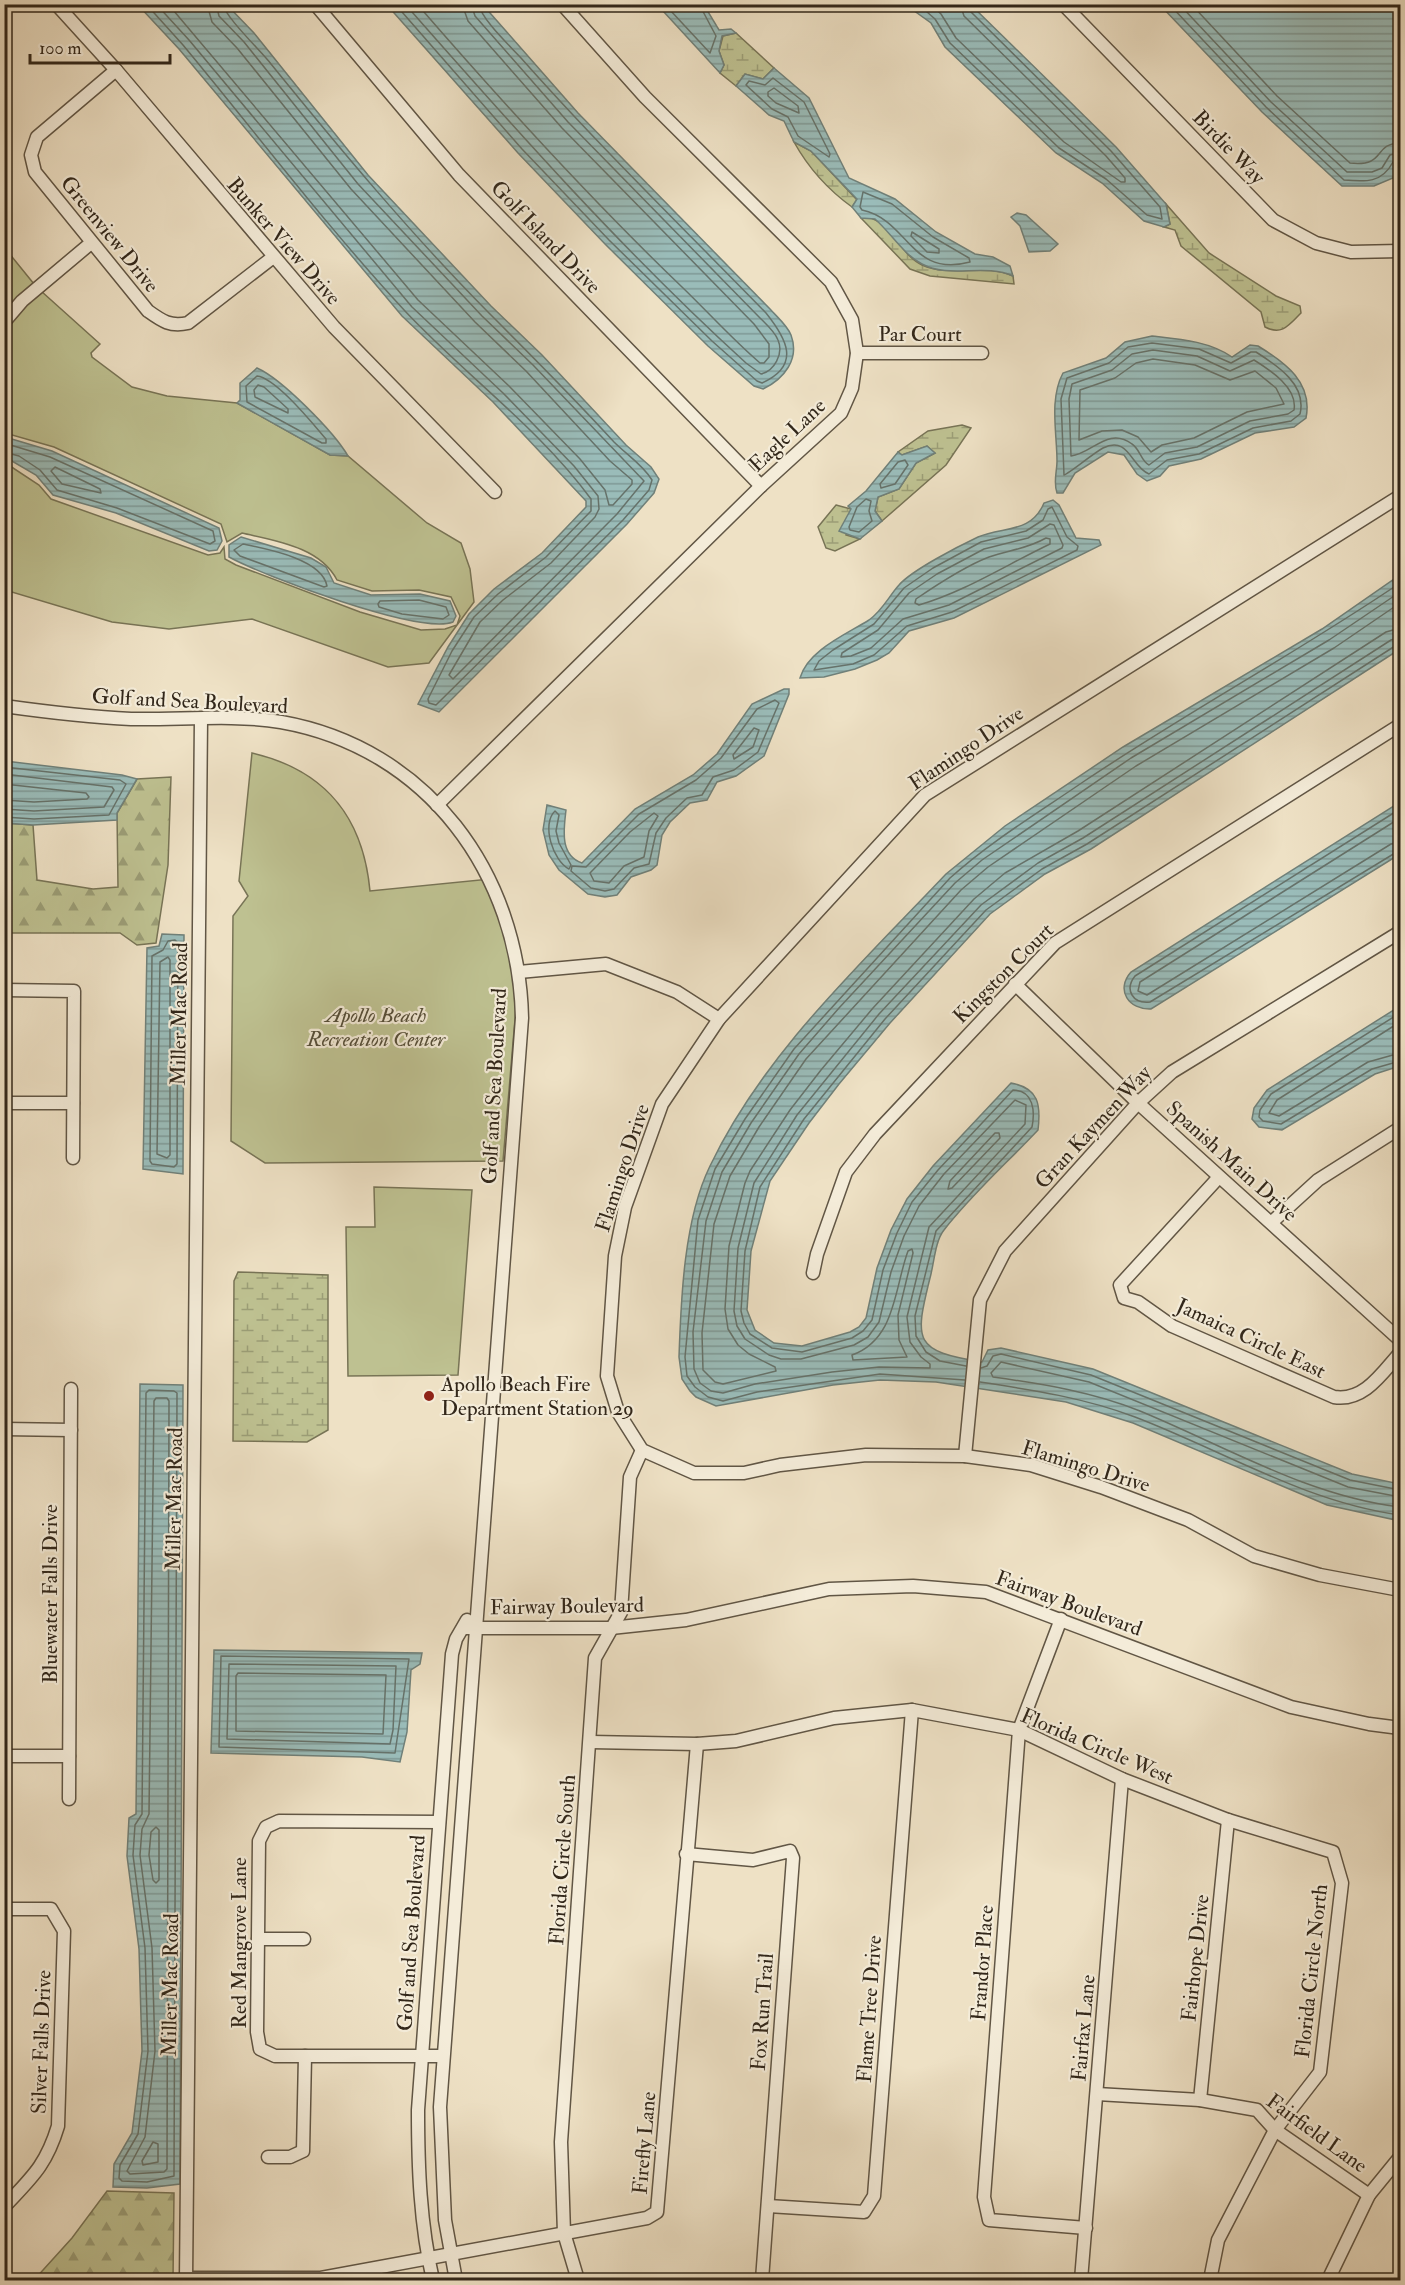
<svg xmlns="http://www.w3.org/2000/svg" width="1405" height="2285" font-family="'IM FELL Double Pica',serif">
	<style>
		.green { fill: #bec191; stroke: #787456; stroke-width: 1.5 }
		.forest { fill: url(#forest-firs); stroke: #787456; stroke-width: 1.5 }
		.wetland { fill: url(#wetland-marsh); stroke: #787456; stroke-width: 1.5 }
		.water { fill: url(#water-rules); stroke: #708079; stroke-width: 1.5 }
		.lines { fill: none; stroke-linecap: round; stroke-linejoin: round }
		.shore { stroke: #66726a; stroke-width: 1.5 }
		.minor-casing { stroke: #615645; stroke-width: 15 }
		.minor { stroke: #f4ecd9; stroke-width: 12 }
		.poi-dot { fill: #8f2418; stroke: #f4ecd9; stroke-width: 2 }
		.labels { text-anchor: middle; stroke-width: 4.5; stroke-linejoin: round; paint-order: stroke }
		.street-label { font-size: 21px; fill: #32271a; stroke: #f4ecd9 }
		.park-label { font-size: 21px; font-style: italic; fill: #554e38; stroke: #f4ecd9 }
		.poi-label { font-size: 21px; fill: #32271a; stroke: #f4ecd9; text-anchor: start }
	</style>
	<defs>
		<pattern id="forest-firs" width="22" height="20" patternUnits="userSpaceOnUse" patternTransform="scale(1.5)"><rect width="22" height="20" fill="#bec191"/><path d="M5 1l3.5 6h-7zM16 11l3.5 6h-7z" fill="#9b9d76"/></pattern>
		<pattern id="wetland-marsh" width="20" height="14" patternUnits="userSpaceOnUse" patternTransform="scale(1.5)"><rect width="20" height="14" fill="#bec191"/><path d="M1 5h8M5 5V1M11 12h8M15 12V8" fill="none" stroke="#9b9d76"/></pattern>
		<pattern id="water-rules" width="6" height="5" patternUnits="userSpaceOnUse" patternTransform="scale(1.5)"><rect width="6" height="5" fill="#9abcb9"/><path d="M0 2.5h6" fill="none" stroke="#7e9996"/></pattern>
	</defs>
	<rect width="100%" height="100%" fill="#eee1c5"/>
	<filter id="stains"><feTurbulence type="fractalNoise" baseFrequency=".00333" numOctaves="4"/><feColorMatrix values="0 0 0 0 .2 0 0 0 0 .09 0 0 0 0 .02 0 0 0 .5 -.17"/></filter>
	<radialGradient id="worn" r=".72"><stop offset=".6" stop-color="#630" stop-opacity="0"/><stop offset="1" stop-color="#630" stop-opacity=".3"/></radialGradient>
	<g class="green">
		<path d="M4 247 34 284 4 314Z"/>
		<path d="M41 291 100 344 91 353 92 357 132 387 167 396 237 403 330 455 348 456 427 523 461 543 470 569 474 602 429 663 388 667 252 619 169 629 112 622 5 590 4 462 39 485 51 499 208 555 220 553 224 547 225 559 236 565 360 612 421 630 445 629 457 625 460 616 451 597 419 590 372 591 337 580C320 547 276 541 242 533L227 542 221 524 54 447 5 433V330L26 304Z"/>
		<path d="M252 753C325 770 363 816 370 891L490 879 519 972 503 1161 265 1163 231 1141 233 916 248 896 239 881Z"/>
		<path d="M374 1187 472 1190 458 1375 348 1376 346 1227H375Z"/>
	</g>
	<g class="forest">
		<path d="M171 777 168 865 156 943 137 945 120 933H5L4 823 33 825 37 880 93 889 118 887 117 813 137 779Z"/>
		<path d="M107 2191 174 2193 173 2280H34L72 2238Z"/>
	</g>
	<g class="wetland">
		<path d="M736 33 774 68 763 79 745 74 736 86 720 73 724 65 719 51 723 36Z"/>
		<path d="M794 142 811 151 857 200 852 207C827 189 809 169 794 142Z"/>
		<path d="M1166 204 1209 253 1276 296 1300 306 1301 313C1289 325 1282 336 1265 327L1261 312 1181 246 1175 230 1164 227 1170 224Z"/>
		<path d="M867 217C892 222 900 255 922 265 951 278 984 263 1013 276L1014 284 930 276 910 269 861 218Z"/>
		<path d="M962 425 971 428 946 465 882 521 875 511 878 497 899 489 916 463 935 453 927 446 902 455 898 452 928 431Z"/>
		<path d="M836 505 851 509 846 535 860 539 835 551 826 548 818 527Z"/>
		<path d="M238 1272 328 1275V1430L307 1442 233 1441 234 1281Z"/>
	</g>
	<g class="water">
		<path d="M138 5H227L254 33 368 175 491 306 542 355 626 445 651 467 659 479 654 493 627 524 439 712 418 704 448 647 469 614 494 589 542 553 586 507V501L493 402 402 316 179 49Z"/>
		<path d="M387 5H483L578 113 770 309C777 317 787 325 791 335 800 359 784 379 763 389L754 386 708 346 605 244 518 153Z"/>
		<path d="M664 5H704L719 30 731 29 736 33 722 36 719 51 724 65 720 73 663 11Z"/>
		<path d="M906 5H971L1116 147 1166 204 1170 224 1164 227 1144 221 1102 183 1056 153 945 47 931 23Z"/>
		<path d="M1160 5H1400V159L1393 178 1374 186H1342L1262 112Z"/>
		<path d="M774 68 809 98 849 178 895 199 936 232 975 254 993 257 1010 266 1013 276C984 263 950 279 922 264 904 255 890 232 875 219L861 218 852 207 857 199 811 151 794 142 784 121 769 115 736 86 745 74 763 79Z"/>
		<path d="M1017 213 1026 215 1058 244 1050 251 1029 252 1020 226 1011 217Z"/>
		<path d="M1152 336C1179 339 1209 341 1232 357L1250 345 1258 346C1286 363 1313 383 1306 418L1294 427 1255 433 1201 459 1169 466 1160 476 1147 481 1137 474 1124 455 1108 452 1075 473 1063 493H1057C1053 482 1057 472 1057 461 1057 433 1049 399 1063 373L1106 358 1125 342Z"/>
		<path d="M257 368C282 379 334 432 348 456L330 455 237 403 240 400V383Z"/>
		<path d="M5 437 52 451 219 528 222 541 217 550 209 551 116 513 53 495 36 475 5 457Z"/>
		<path d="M927 446 935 453 916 463 899 489 878 497 875 511 882 521 860 539 839 531 851 509 848 506 866 491 898 452 902 455Z"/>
		<path d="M1053 500 1059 505 1076 538 1099 540 1101 545 954 618 909 631 889 653 877 660 855 669 824 677 800 678C808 650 847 634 869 620 882 611 889 596 899 585 912 570 959 546 978 537 1003 526 1031 534 1044 503Z"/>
		<path d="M241 537 311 558 326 567 334 583 371 595 420 594 450 601 456 616 453 622C419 635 264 576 229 557V545Z"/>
		<path d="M1400 575V649L1091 849 1045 874 990 914 890 1023 839 1084 809 1123 770 1181 751 1251 747 1310 755 1330 774 1343 802 1346 850 1332 859 1327 866 1318 877 1268 891 1230 907 1199 933 1166 1011 1083C1039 1088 1041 1105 1038 1130 1007 1163 972 1194 944 1230 935 1241 934 1264 930 1278 914 1342 914 1351 982 1362L988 1350 1001 1348 1093 1369 1352 1474 1400 1484V1521L1327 1505 1133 1423 1066 1402 936 1382 880 1380 833 1385 716 1406 696 1397 690 1391 682 1379 679 1357C681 1298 684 1219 710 1166 764 1053 861 964 946 874L1005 826 1123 747 1322 629Z"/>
		<path d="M784 689H789V694L764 756 736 776 717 782 707 800 690 803 670 822 662 835 657 865 651 870 631 877 617 895 605 897 588 894 559 870 549 855 543 830 547 805 566 810C564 828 559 855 582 863L635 809 693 775 717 754 752 704Z"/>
		<path d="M5 761 122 775 137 779 117 813V820L33 825 5 823Z"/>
		<path d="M1400 802V854L1151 1009C1129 1010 1115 990 1131 972Z"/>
		<path d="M162 934 184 935 183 1174 143 1169 147 948 159 946Z"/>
		<path d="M1400 1006V1066L1375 1074 1282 1130 1259 1127 1252 1119 1254 1108 1267 1090Z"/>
		<path d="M140 1384 183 1385 180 2184 147 2188 113 2187 114 2164 132 2133 142 2051 139 1949 127 1856 129 1818 136 1814Z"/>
		<path d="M214 1650 422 1653 420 1664 411 1670 407 1732 400 1762 362 1757 211 1753Z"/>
	</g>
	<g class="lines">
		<g class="shore">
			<path d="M146 4 183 45C257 134 327 227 405 311 465 375 539 428 591 499V511L546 557 498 594 474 617 452 651 428 699 429 703 436 705 623 520 649 490 652 480C643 465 627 455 614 442 573 397 530 354 487 311 410 233 340 149 271 64 262 52 224 16 223 4"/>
			<path d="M156 4 189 40 412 307 503 393 574 466 598 496 599 509 595 517 551 563 503 600 480 622 449 675 453 679 617 514 644 481 533 365 482 316 358 184 244 42 219 16 216 4"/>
			<path d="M168 4 418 300 509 386 580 459 605 490 609 505H613L632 484V480L610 461 526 371 475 322 351 189 237 48 212 22 207 4"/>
			<path d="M395 4 522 149 609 240 712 341 757 381 762 383C802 365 786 338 766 313 683 228 599 146 521 58 511 47 480 18 479 4"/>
			<path d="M405 4C514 128 624 252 746 363L761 374C774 371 784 354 778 340 775 332 766 324 760 318L568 122 475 16 471 4"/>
			<path d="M417 4C502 102 588 197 682 287 708 312 732 339 760 363H764L769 357V344L754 324 562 128 468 21 462 4"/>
			<path d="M670 4V10L710 53 716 36 699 4"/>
			<path d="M918 4 935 19 950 43 1059 148 1106 179 1147 215 1162 219 1160 207 1111 151 970 11 968 4"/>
			<path d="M930 4 941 14 956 38 1064 142 1121 182H1125V178L1106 156 964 16 960 4"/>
			<path d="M1169 4 1266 107 1344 180C1366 182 1382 183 1393 162L1400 159"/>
			<path d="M1179 4 1271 102 1347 172H1372L1382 168 1390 155 1400 152"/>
			<path d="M1191 4 1277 96 1350 163C1387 167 1372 144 1400 143"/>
			<path d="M773 78 804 102 830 154 829 157 798 136 788 117 772 109 746 85 749 81 765 85Z"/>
			<path d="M774 88 798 106 799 113 776 103 768 96V92Z"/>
			<path d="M863 192 892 204 933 237 969 258 970 262C910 278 909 220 862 210L860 207Z"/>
			<path d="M912 232 939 249V253L927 252 911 236Z"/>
			<path d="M1152 343 1199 349 1231 363 1251 352H1256C1278 366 1307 385 1300 414L1291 421 1253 428 1199 454 1167 460 1149 474C1131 467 1129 435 1103 448 1092 454 1070 473 1064 475L1061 399 1067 378 1109 363 1128 347Z"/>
			<path d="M1153 350 1197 356 1230 371 1254 360C1270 370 1298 388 1294 410L1288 414 1250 421 1197 447 1165 453 1149 465C1141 461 1140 449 1132 444 1108 426 1092 454 1071 456L1069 399 1072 384 1112 370 1132 354Z"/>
			<path d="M1153 359 1195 365 1230 380 1255 371 1276 388 1284 404 1247 412 1194 438 1162 445 1151 452 1138 437 1122 430 1102 431 1079 440 1080 390 1115 378 1136 363Z"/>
			<path d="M257 376C276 378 313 424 326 439V443H322L247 402 246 386Z"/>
			<path d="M258 385 264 387 288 409V413L255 397 254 390Z"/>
			<path d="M4 443 50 457 213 531 215 541 210 544 117 508 57 490 40 470 19 456 4 452"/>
			<path d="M905 460 908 465 895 484 881 488 880 484 898 462Z"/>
			<path d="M55 467 100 489 101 493 62 484 51 471Z"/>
			<path d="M866 499 871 501 869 511 872 521 859 532 850 530 849 527 857 507Z"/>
			<path d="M1052 507 1067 537 1078 546 1077 550 952 612 907 626 874 655 853 664 814 670 819 661 833 650 874 624 904 588 933 568 981 542 1026 531 1043 520 1048 509Z"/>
			<path d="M1050 524 1054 525 1063 545 1062 548 949 605 903 619 871 648 851 656 841 657 842 653 878 630 909 593 937 574 984 549 1028 538Z"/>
			<path d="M1046 538 1050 539V544C1006 565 966 591 919 605L915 603 916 599C935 586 968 565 989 557 1009 550 1027 549 1046 538Z"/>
			<path d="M243 544C267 549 322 559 327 586L324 587 240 556 234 550Z"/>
			<path d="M1400 592 1329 640 1131 758 982 860 955 883 839 1008 799 1054 751 1123 722 1172 706 1221 693 1332 694 1369 700 1383 711 1391 723 1393 755 1384 832 1372 879 1367 930 1368V1364L921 1357 910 1342 907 1317 929 1227 1025 1124 1026 1105 1015 1100 944 1174 919 1206 904 1236 891 1272 879 1322 868 1337 854 1345 801 1359H781L769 1355 745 1339 737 1326 734 1311 738 1248 754 1183 797 1115 879 1014 981 905 1038 863 1083 838 1391 640 1400 637"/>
			<path d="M380 601 419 600 446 607 449 615 443 619 402 614 379 607 378 604Z"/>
			<path d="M1400 603 1334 648 1136 766 988 867 961 890 806 1059 759 1127 730 1176 714 1224 702 1333 703 1370 715 1382 723 1384 776 1371 775 1367 749 1354 738 1345 728 1329 725 1309 729 1246 745 1183 750 1171 790 1110 821 1070 873 1008 974 899 1005 873 1078 831 1386 632 1400 628"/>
			<path d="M775 700 779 703 758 752 734 770 713 777 702 795 687 798 666 818 656 833 649 864 634 868 614 889 605 891 591 888 571 871 572 866 586 867 639 814 696 780 721 758 757 709Z"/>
			<path d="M754 728 759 730 753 747 734 759 733 755Z"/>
			<path d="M4 767 120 780 126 784 109 815 34 819 4 817"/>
			<path d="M4 774 112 787 114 790 104 807 34 811 4 809"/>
			<path d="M4 784 86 793 89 797 87 799 34 802 4 800"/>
			<path d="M1400 809 1135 976C1124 990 1133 1004 1150 1002L1400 850"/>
			<path d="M555 811 559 815 556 831 559 843 571 865 569 869C553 861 541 824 555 811Z"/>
			<path d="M654 813 658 816 649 831 644 857 624 866 609 883 594 881 590 873 630 832Z"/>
			<path d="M1400 818 1140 982 1138 991 1147 995 1391 844 1400 842"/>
			<path d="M175 940 178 943 177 1164 174 1167 152 1164 150 1161 152 956 163 950 168 941Z"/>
			<path d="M168 957 170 960V1155L167 1158 157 1154 160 962Z"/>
			<path d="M1400 1013 1271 1094 1260 1110 1259 1117 1263 1121 1281 1124 1372 1069 1400 1061"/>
			<path d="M1400 1022 1277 1100 1269 1113 1279 1116 1368 1062 1400 1053"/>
			<path d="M995 1133H999L1000 1138 952 1188 948 1189 950 1181Z"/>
			<path d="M912 1249 913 1253 898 1315 899 1340 907 1357 853 1360 852 1355C896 1339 894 1289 908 1251Z"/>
			<path d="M966 1366 940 1361 926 1352 916 1336 915 1316 936 1231 1032 1127C1035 1112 1034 1090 1013 1090L938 1170 912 1202 897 1233 883 1270 872 1320 863 1331 852 1338 802 1352 772 1348 750 1334 744 1323 741 1311 745 1251 760 1187 804 1119 885 1019 986 910 1042 869 1087 844 1395 646 1400 645"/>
			<path d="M981 1368 987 1366 993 1356 1001 1354 1091 1375 1350 1480 1400 1490"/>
			<path d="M965 1380 880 1374 757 1392 723 1401 708 1397 695 1387 687 1376 685 1357 698 1220 715 1169 745 1119 794 1049 950 878C991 841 1038 813 1083 782 1187 712 1297 653 1400 583"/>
			<path d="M980 1382C1033 1390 1085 1398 1135 1417 1224 1451 1305 1502 1400 1515"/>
			<path d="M149 1390 174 1391 177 1393 174 2176 147 2182 122 2181 119 2178 120 2165 138 2134 148 2051 145 1948 133 1855 135 1825 142 1814 146 1393Z"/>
			<path d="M156 1398H167L169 1401 167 2169 164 2172 130 2174 127 2171 145 2137 155 2051 152 1948 140 1855 142 1829 149 1814 154 1401Z"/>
			<path d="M1400 1497 1348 1487 1089 1382 1001 1362 991 1373 993 1377C1043 1384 1093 1392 1140 1411 1225 1446 1308 1496 1400 1507"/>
			<path d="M221 1656 409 1659 395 1753 219 1747Z"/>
			<path d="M229 1664 396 1666 393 1730 390 1744 227 1739Z"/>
			<path d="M238 1673 386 1675 383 1734 236 1731V1676Z"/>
			<path d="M156 1827 159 1830V1880L156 1883 153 1880 149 1855 151 1832Z"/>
			<path d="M153 2142 158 2144V2162L143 2165 142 2161Z"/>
		</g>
		<defs>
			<g id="minor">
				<path d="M56 4 116 70 334 327 495 492"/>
				<path d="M315 4 459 175 761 486"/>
				<path d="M1063 4 1273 220 1316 243 1351 252 1400 251"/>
				<path d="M116 70 37 137 31 155 35 172 148 311C162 321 170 327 188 323L272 258"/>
				<path d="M4 322 22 301 91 243"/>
				<path d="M857 353H982"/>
				<path d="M1400 496 925 795 719 1019 662 1104 625 1207 615 1256 607 1376 618 1412 642 1450 694 1473H744L780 1465 866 1455 965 1456 1031 1465 1101 1487 1188 1520 1254 1556 1320 1575 1400 1590"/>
				<path d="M4 706C47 712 89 717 131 719 181 720 232 714 281 722 428 748 519 874 522 1018L440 2107 445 2220 456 2280"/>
				<path d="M437 805 761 486 841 413 852 388 857 353 852 320 831 282 645 97 562 4"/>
				<path d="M519 972 606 964 677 992 719 1019"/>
				<path d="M1015 984 1138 1103 1400 1340"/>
				<path d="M4 990 74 991 73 1158"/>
				<path d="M4 1103H73"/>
				<path d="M1219 1177 1120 1285 1124 1298 1138 1302 1172 1326 1334 1397C1364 1402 1382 1373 1400 1353"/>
				<path d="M1272 1222 1318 1180 1400 1128"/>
				<path d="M813 1273 817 1254 846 1172 875 1134 1055 943 1400 725"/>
				<path d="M4 1429 71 1430"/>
				<path d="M965 1456 980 1300 1005 1251 1138 1103 1172 1072 1400 932"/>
				<path d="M1061 1619 1019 1730 984 2197 989 2220 1086 2228"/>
				<path d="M464 1628H611L686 1620 829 1589 913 1586 986 1592 1291 1707 1369 1724 1400 1728"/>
				<path d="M591 1742 697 1744 736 1741 834 1718 912 1710 1019 1730 1122 1779 1228 1820 1333 1852 1342 1883 1320 2072 1275 2130 1218 2240 1210 2280"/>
				<path d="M4 1756H69"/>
				<path d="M69 1799 71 1389"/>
				<path d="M439 1822 279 1821 266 1827 259 1841 257 2032 260 2049 275 2056H443"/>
				<path d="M686 1854 753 1860 790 1851 793 1858 762 2280"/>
				<path d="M4 1909H51L64 1931 58 2126C46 2166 31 2178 4 2207"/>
				<path d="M258 1939H304"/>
				<path d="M1097 2094 1200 2100 1257 2110 1275 2130 1369 2195"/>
				<path d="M1200 2100 1228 1820"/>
				<path d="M268 2157H290L303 2151 305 2056"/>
				<path d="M768 2206 864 2212 874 2196 912 1710"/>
				<path d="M186 2278H321L647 2218 657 2212 697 1744"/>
				<path d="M186 2280 201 719"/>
				<path d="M433 2280C420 2224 418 2167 418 2110L452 1654 456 1639 467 1620"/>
				<path d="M578 2280 564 2233 561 2142 595 1658 621 1612 630 1477 642 1450"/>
				<path d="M1081 2280 1122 1779"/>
				<path d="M1328 2280 1369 2195 1400 2157"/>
			</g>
		</defs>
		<use href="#minor" class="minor-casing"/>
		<use href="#minor" class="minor"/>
	</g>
	<circle class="poi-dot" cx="429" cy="1396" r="6"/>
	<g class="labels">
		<g class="street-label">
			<text transform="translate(1229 147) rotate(46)" y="7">Birdie Way</text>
			<text transform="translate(110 234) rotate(51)" y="7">Greenview Drive</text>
			<text transform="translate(546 237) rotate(46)" y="7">Golf Island Drive</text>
			<text transform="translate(284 241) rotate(49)" y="7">Bunker View Drive</text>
			<text x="920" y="341">Par Court</text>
			<text transform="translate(787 435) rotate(-43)" y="7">Eagle Lane</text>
			<text transform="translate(190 701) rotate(3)" y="7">Golf and Sea Boulevard</text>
			<text transform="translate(966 748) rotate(-34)" y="7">Flamingo Drive</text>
			<text transform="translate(1003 973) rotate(-45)" y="7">Kingston Court</text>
			<text transform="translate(179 1014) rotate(-89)" y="7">Miller Mac Road</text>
			<text transform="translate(494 1086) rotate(-87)" y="7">Golf and Sea Boulevard</text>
			<text transform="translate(1093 1127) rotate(-47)" y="7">Gran Kaymen Way</text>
			<text transform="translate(1232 1161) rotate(42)" y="7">Spanish Main Drive</text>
			<text transform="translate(622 1168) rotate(-72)" y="7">Flamingo Drive</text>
			<text transform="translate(1251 1338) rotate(25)" y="7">Jamaica Circle East</text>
			<text transform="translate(1086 1466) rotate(17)" y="7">Flamingo Drive</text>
			<text transform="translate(174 1499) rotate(-89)" y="7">Miller Mac Road</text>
			<text transform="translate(50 1594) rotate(-90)" y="7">Bluewater Falls Drive</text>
			<text transform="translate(1069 1603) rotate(20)" y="7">Fairway Boulevard</text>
			<text transform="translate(567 1606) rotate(-1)" y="7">Fairway Boulevard</text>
			<text transform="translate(1097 1746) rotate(23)" y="7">Florida Circle West</text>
			<text transform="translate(562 1860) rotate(-86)" y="7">Florida Circle South</text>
			<text transform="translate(411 1933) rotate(-86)" y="7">Golf and Sea Boulevard</text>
			<text transform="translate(239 1943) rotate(-90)" y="7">Red Mangrove Lane</text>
			<text transform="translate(1195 1958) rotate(-84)" y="7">Fairhope Drive</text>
			<text transform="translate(982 1963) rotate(-86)" y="7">Frandor Place</text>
			<text transform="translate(1311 1971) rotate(-84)" y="7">Florida Circle North</text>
			<text transform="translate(170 1985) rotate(-89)" y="7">Miller Mac Road</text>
			<text transform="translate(869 2009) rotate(-86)" y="7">Flame Tree Drive</text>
			<text transform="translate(762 2012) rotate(-86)" y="7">Fox Run Trail</text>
			<text transform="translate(1083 2028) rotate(-85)" y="7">Fairfax Lane</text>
			<text transform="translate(41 2042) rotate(-88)" y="7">Silver Falls Drive</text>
			<text transform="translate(1317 2133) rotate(36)" y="7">Fairfield Lane</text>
			<text transform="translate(644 2143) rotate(-85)" y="7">Firefly Lane</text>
		</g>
		<g class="park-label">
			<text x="376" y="1022">Apollo Beach<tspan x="376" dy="24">Recreation Center</tspan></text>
		</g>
		<g class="poi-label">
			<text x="441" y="1391">Apollo Beach Fire<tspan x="441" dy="24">Department Station 29</tspan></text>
		</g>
	</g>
	<rect width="1405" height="2285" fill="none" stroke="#eee1c5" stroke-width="24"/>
	<rect x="6" y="6" width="1393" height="2273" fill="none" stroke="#32271a" stroke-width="3"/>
	<rect x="12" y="12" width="1381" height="2261" fill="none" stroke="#32271a" stroke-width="1.5"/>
	<path d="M30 54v9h140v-9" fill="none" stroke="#32271a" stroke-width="3"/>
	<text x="39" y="54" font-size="18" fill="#32271a" stroke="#f4ecd9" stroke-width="4.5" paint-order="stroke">100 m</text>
	<rect width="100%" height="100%" filter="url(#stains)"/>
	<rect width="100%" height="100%" fill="url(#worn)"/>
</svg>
